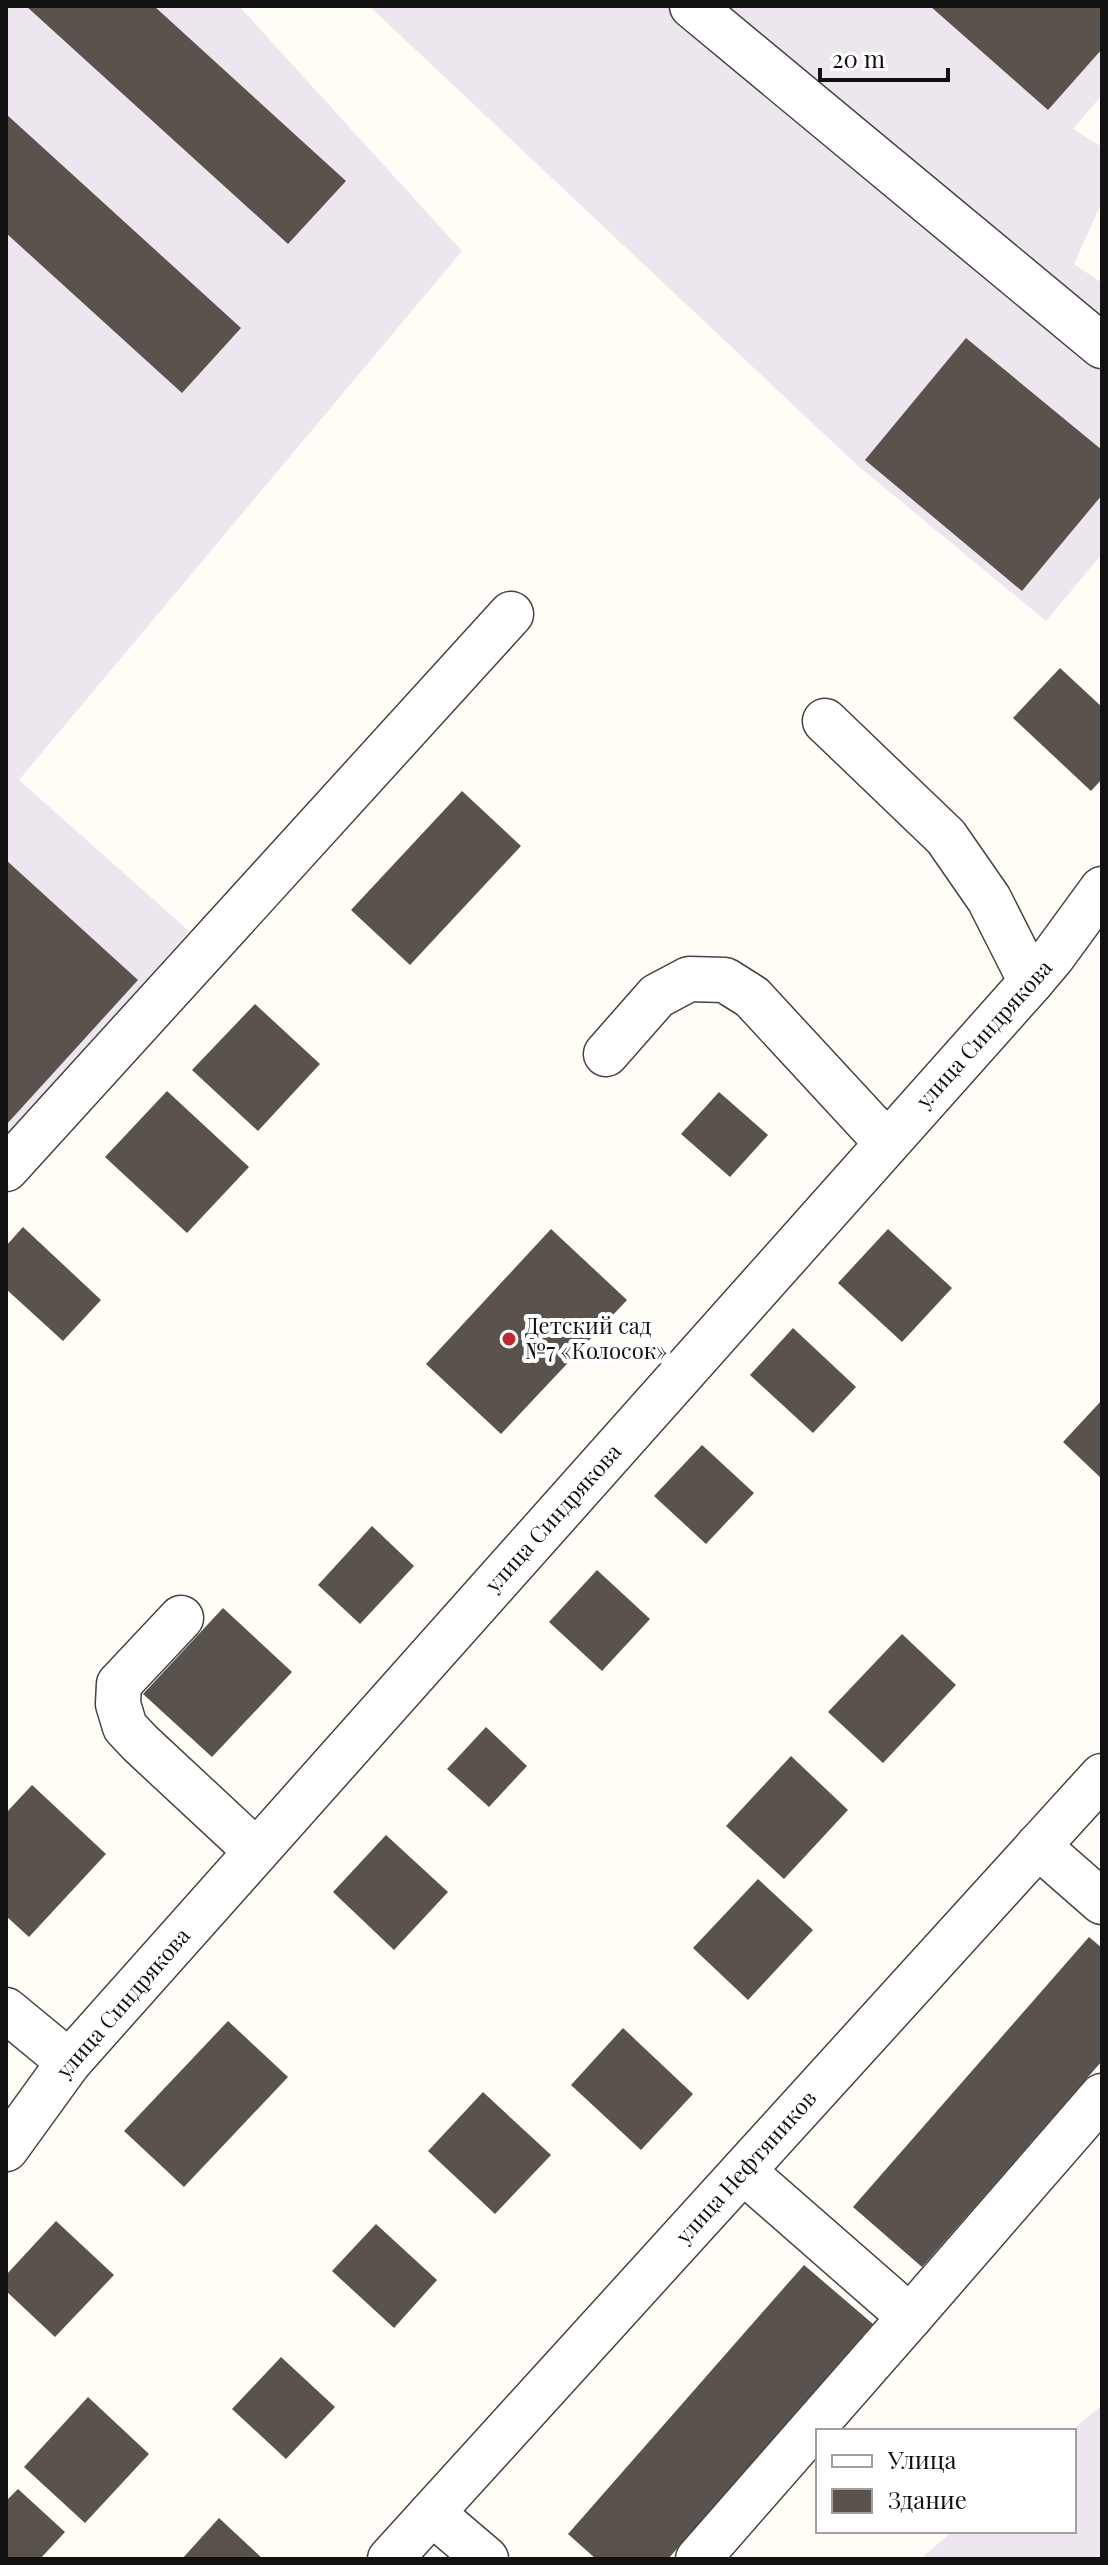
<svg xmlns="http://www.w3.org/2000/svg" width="1108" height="2565" font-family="'Playfair Display',serif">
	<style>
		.industrial { fill: #eee6ef }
		.building { fill: #5a524d }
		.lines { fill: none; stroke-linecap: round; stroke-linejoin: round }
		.minor-casing { stroke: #444; stroke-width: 47 }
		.minor { stroke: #fff; stroke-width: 44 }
		.poi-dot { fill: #c4262e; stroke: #fff; stroke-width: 3 }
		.labels { text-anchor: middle; stroke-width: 8; stroke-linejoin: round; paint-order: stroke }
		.street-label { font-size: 22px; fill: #111; stroke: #fff }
		.poi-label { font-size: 22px; fill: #111; stroke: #fff; text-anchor: start }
	</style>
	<rect width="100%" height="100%" fill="#fffdf5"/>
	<g class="industrial">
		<path d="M6 6H239L462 251 19 780 189 931 6 1138Z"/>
		<path d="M369 6H1102V95L1073 129 1102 147V202L1074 264 1102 283V554L1046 621 857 465Z"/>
		<path d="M1102 2405V2559H920L953 2531H1074V2431H1071Z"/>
	</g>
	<g class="building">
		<path d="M26 6H154L346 181 288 244Z"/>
		<path d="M930 6H1102V49L1048 110Z"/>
		<path d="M6 114 241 328 182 393 6 233Z"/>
		<path d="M966 338 1102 450V495L1022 591 865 460Z"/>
		<path d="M1060 668 1102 707V779L1091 791 1013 718Z"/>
		<path d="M462 791 521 846 410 965 351 910Z"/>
		<path d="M6 860 138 980 6 1125Z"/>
		<path d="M255 1004 320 1064 258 1131 192 1070Z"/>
		<path d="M167 1091 249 1167 187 1233 105 1157Z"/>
		<path d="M719 1092 768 1135 730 1177 681 1134Z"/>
		<path d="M23 1227 101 1300 63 1341 6 1289V1246Z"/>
		<path d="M551 1229 627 1300 501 1434 426 1364Z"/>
		<path d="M888 1229 952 1288 902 1342 838 1283Z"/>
		<path d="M793 1328 856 1387 813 1433 750 1375Z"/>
		<path d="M1102 1400V1479L1063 1442Z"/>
		<path d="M702 1445 754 1493 706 1544 654 1496Z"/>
		<path d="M372 1526 414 1566 360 1624 318 1585Z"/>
		<path d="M597 1570 650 1619 602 1671 549 1622Z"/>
		<path d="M223 1608 292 1672 212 1757 143 1694Z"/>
		<path d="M902 1634 956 1685 883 1763 828 1712Z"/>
		<path d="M486 1727 527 1766 489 1807 447 1769Z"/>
		<path d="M791 1756 848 1810 784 1879 726 1826Z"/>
		<path d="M32 1785 106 1854 29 1937 6 1916V1813Z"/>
		<path d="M386 1835 448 1892 394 1950 333 1892Z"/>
		<path d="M758 1879 813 1930 748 2000 693 1948Z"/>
		<path d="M1089 1937 1102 1948V2061L922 2267 853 2207Z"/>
		<path d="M228 2021 288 2077 184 2187 124 2131Z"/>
		<path d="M623 2028 693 2094 641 2150 571 2085Z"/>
		<path d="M483 2092 551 2155 495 2214 428 2151Z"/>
		<path d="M56 2221 114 2275 55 2337 6 2291V2275Z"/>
		<path d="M376 2224 437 2280 394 2328 332 2271Z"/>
		<path d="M804 2265 873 2324 668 2559H596L568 2534Z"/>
		<path d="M281 2357 335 2407 286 2459 232 2409Z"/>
		<path d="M88 2397 149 2454 85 2523 24 2467Z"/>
		<path d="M18 2489 65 2532 40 2559H6V2501Z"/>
		<path d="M219 2518 263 2559H182Z"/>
	</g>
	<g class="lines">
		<defs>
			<g id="minor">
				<path d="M692 6 1102 346"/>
				<path d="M825 721 946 837 989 899 1031 982"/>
				<path d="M606 1054 657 996 689 979 725 980 752 997 887 1143"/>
				<path d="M6 1169 511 614"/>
				<path d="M181 1618 119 1684 118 1704 125 1727 140 1743 256 1851"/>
				<path d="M1038 1846 1102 1902"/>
				<path d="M6 2010 69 2062"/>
				<path d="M6 2149 69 2062 1031 982 1053 956 1102 889"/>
				<path d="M910 2317 1102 2096"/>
				<path d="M432 2513 486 2559"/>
				<path d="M390 2559 1102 1776"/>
				<path d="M698 2559 910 2317 743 2171"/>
			</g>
		</defs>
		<use href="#minor" class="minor-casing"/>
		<use href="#minor" class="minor"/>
	</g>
	<circle class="poi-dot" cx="509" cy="1339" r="8"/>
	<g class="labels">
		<g class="street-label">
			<text transform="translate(984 1034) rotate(-48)" y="8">улица Синдрякова</text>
			<text transform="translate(553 1518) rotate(-48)" y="8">улица Синдрякова</text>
			<text transform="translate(123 2003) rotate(-49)" y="8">улица Синдрякова</text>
			<text transform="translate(746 2167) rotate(-48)" y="8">улица Нефтяников</text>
		</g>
		<g class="poi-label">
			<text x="525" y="1334">Детский сад<tspan x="525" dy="25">№7 «Колосок»</tspan></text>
		</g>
	</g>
	<rect width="1108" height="2565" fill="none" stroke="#111111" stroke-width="16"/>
	<rect x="816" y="2429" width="260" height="104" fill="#ffffff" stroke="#a0a0a0" stroke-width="2"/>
	<rect x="832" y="2455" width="40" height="12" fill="#ffffff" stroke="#a0a0a0" stroke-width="2"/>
	<text x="888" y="2469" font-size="24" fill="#111111">Улица</text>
	<rect x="832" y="2489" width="40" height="24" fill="#5a524d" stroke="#a0a0a0" stroke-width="2"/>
	<text x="888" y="2509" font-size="24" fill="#111111">Здание</text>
	<path d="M820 68v12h128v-12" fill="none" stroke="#111111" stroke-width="4"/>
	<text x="832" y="68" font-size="24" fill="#111111" stroke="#ffffff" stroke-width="6" paint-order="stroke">20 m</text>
</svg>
